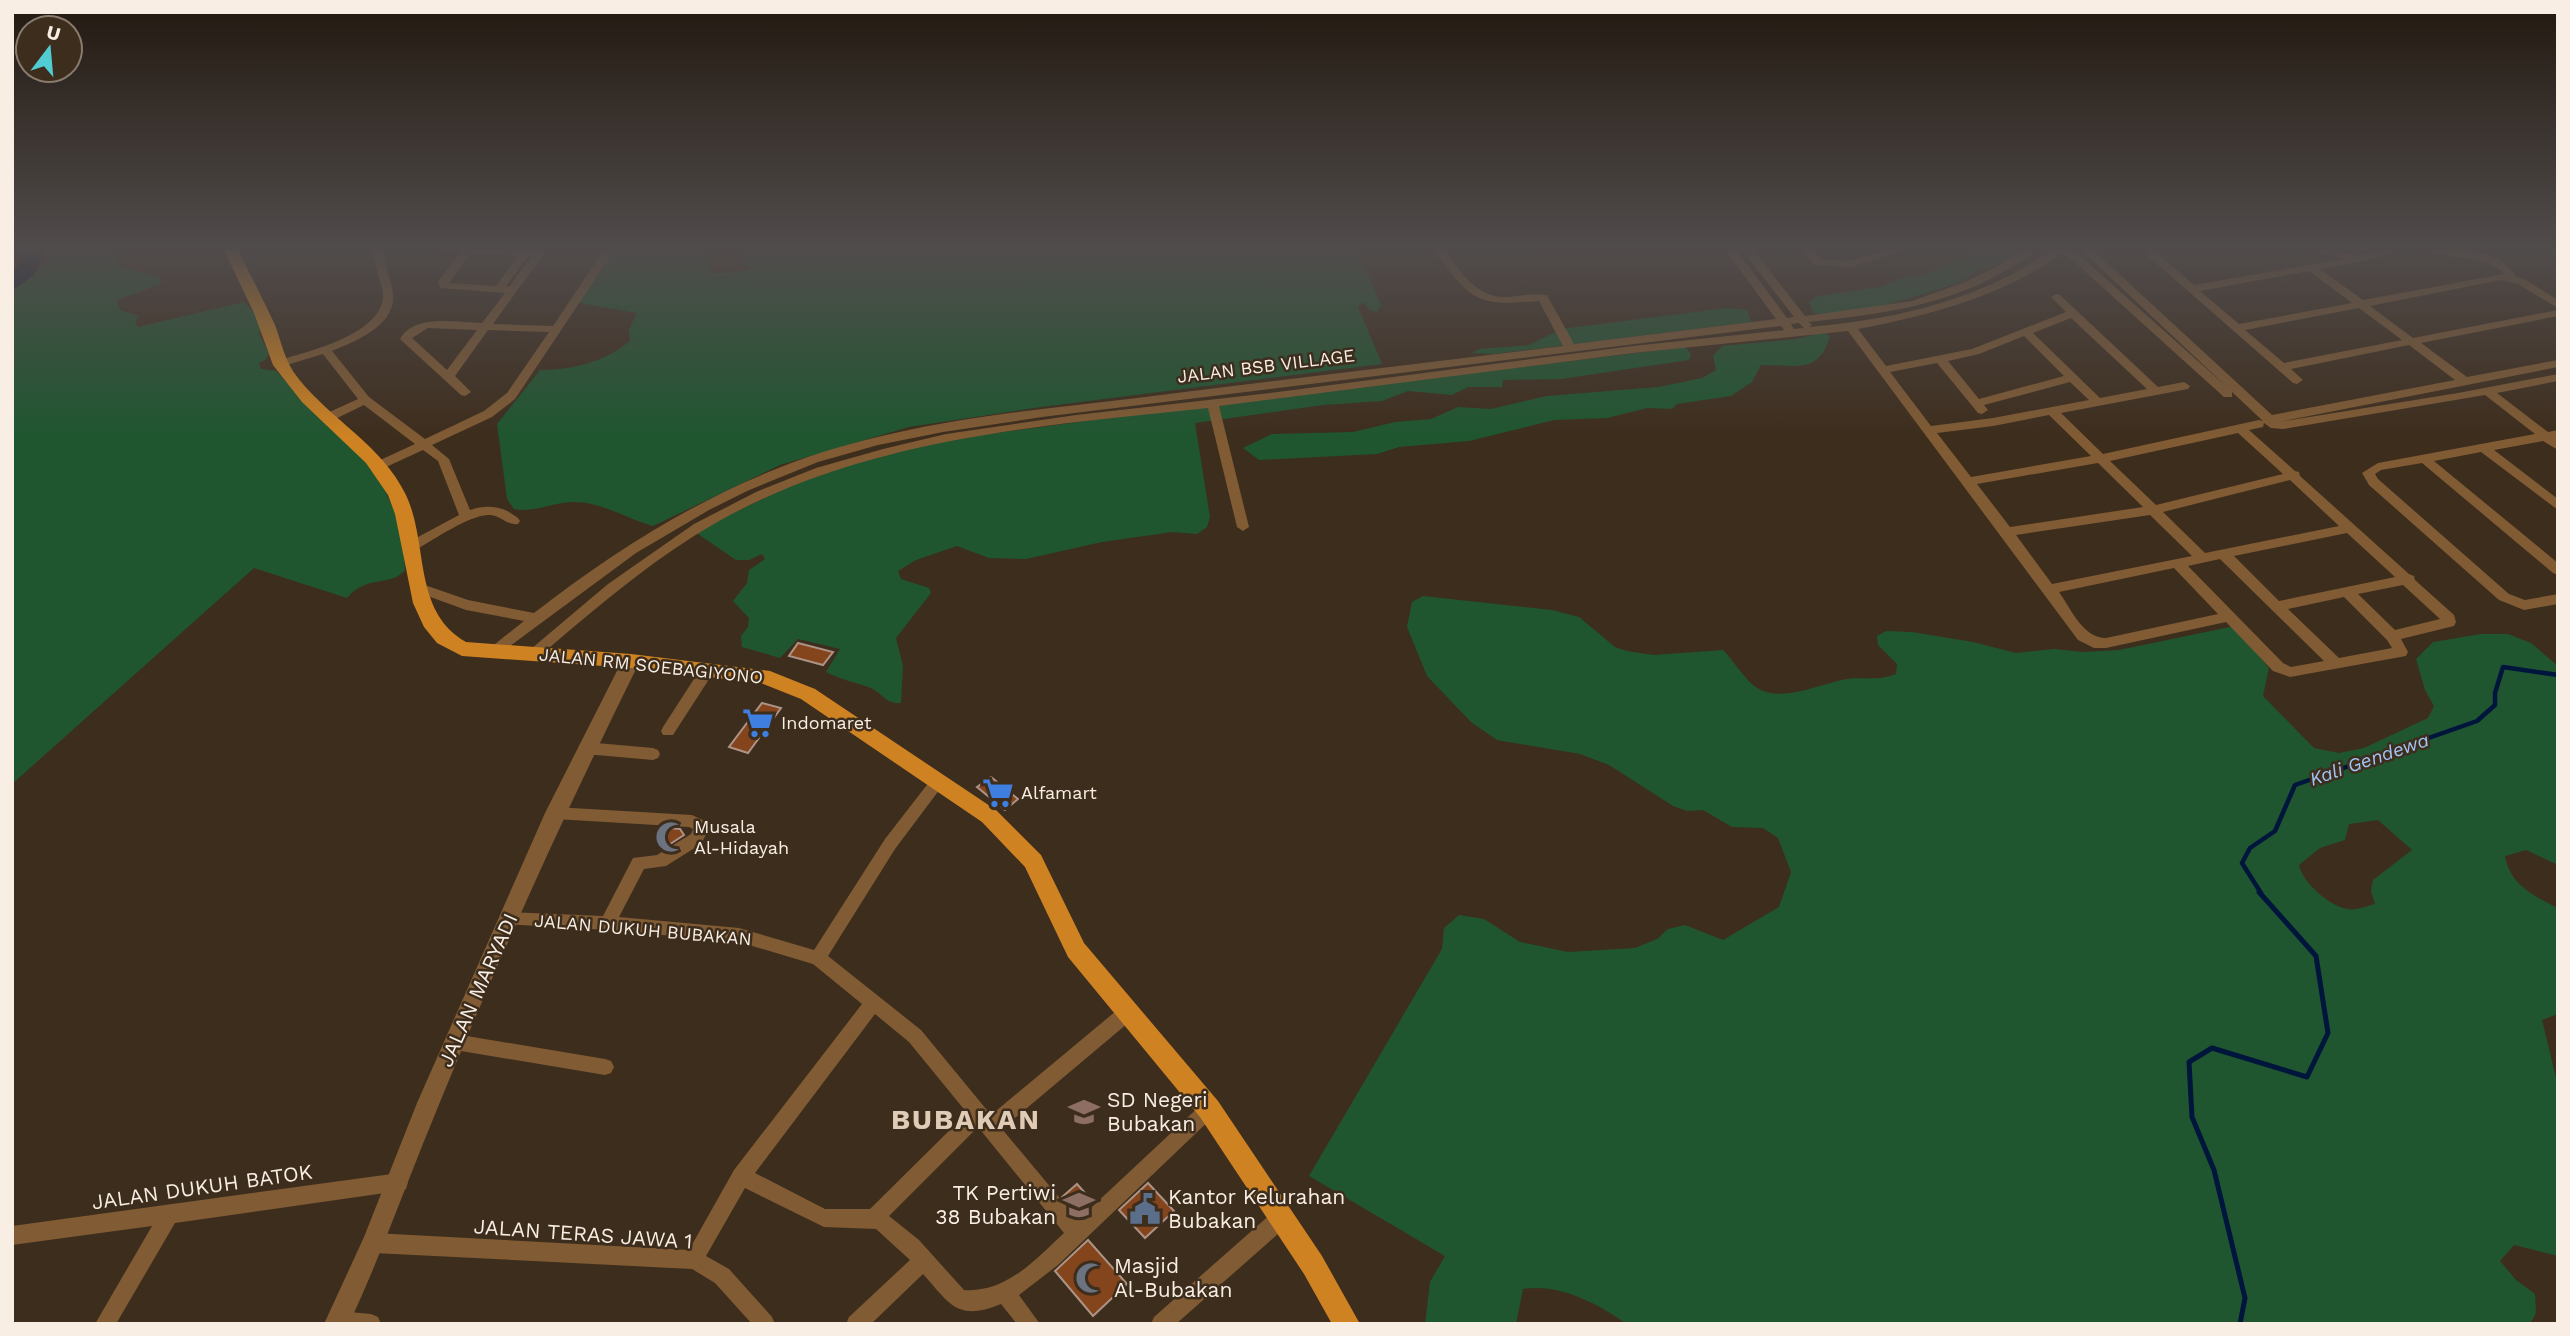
<svg xmlns="http://www.w3.org/2000/svg" width="2570" height="1336" font-family="'Work Sans',sans-serif">
	<style>
		.green { fill: #1f5630; fill-rule: evenodd }
		.lines { fill: none; stroke-linecap: round; stroke-linejoin: round }
		.stream-far1 { stroke: #00153c; stroke-width: 4.5 }
		.stream { stroke: #00153c; stroke-width: 5 }
		.river { fill: #00153c; fill-rule: evenodd }
		.building { fill: #85451c; stroke: #ac9386; stroke-width: 2 }
		.minor { fill: #805b34; fill-rule: evenodd }
		.tertiary { fill: #805b34; fill-rule: evenodd }
		.primary { fill: #ce8222; fill-rule: evenodd }
		.labels { text-anchor: middle; stroke-width: 5; stroke-linejoin: round; paint-order: stroke }
		.street-label { font-size: 18px; fill: #f9eee4; stroke: #3d2d1d }
		.poi-label { font-size: 18px; fill: #f9eee4; stroke: #3d2d1d; text-anchor: start }
		.water-label { font-size: 19px; font-style: italic; fill: #a2c4f6; stroke: #3d2d1d }
		.near-street-label { font-size: 21px; fill: #f9eee4; stroke: #3d2d1d }
		.near-poi-label { font-size: 21px; fill: #f9eee4; stroke: #3d2d1d; text-anchor: start }
		.near-district-label { font-size: 28px; font-weight: bold; letter-spacing: 2px; fill: #e0cbb7; stroke: #3d2d1d }
	</style>
	<rect width="100%" height="100%" fill="#3d2d1d"/>
	<g class="green">
		<path d="M40 248H113L118 266 159 277 161 284 117 300 120 310 139 316 135 321 138 327 244 302 261 320 259 334 269 354 265 360 259 363 261 369 276 371 378 475 401 526 405 570C392 587 367 574 347 598L254 568 12 784V292L47 263V258Z"/>
		<path d="M617 248H704L712 263 709 269 712 274 752 270 744 261 741 248H1357L1381 305 1377 312 1371 311 1363 302 1358 307 1382 364 1041 407 909 427 780 465 653 526C628 519 601 502 574 502 553 502 534 513 514 509L507 499 497 424 540 370C573 370 604 362 630 341L629 329 637 313 579 303Z"/>
		<path d="M1980 248H2024C2013 260 1995 265 1981 269 1972 272 1967 281 1958 283 1920 294 1852 320 1813 313L1809 302 1818 296 1879 287 1908 276 1926 274Z"/>
		<path d="M1727 308 1747 310 1751 322 1493 354 1471 353 1480 349 1529 345 1561 329Z"/>
		<path d="M1823 332 1830 336C1819 376 1794 364 1761 365L1752 382 1731 396 1677 404 1672 409 1647 408 1607 418 1554 420 1469 441 1399 447 1377 454 1259 460 1243 448 1272 434 1353 432 1395 422 1431 419 1458 407 1491 409 1546 396 1658 387 1702 378 1716 370 1713 356 1722 346 1797 339Z"/>
		<path d="M1685 347 1691 354 1689 360 1561 379 1503 380 1502 387H1468L1452 395 1408 391 1382 401 1323 405 1195 423 1210 517 1207 527 1197 534 1172 532 1102 542 1026 559 989 558 957 546 916 560 898 571 901 579 929 588 931 593 896 638 903 666 901 703C885 704 882 693 871 688 855 682 841 680 826 672L840 649 798 639 780 658 742 647 741 636 748 627 749 618 733 601 747 583 749 570 765 559 762 554 749 560H736L695 532 795 483 893 451 982 435 1137 414Z"/>
		<path d="M1423 596 1552 610 1579 617 1615 647 1627 651 1653 655 1723 650C1736 663 1748 687 1766 692 1790 699 1824 683 1847 679 1864 677 1880 681 1896 674L1897 664 1878 645 1877 636 1886 631 1912 632 1973 642 2016 653 2054 649 2083 652 2119 650 2230 627 2237 630 2269 668 2263 696 2314 748 2339 753 2364 748 2428 718 2434 706 2425 690 2416 659 2433 642 2481 634H2508L2531 643 2558 666V865L2526 850 2505 856C2510 885 2534 896 2558 908V1014L2542 1020 2558 1086V1256L2514 1245 2500 1261 2516 1280 2535 1294 2536 1313 2530 1324H1627C1597 1303 1559 1283 1523 1289L1516 1324H1425L1430 1282 1445 1256 1309 1176 1442 949 1444 928 1459 915 1484 919 1520 942 1568 952 1635 948 1657 939 1668 929 1685 925 1723 940 1779 907 1791 872 1778 838 1763 828 1732 827 1703 810 1687 811 1673 806 1609 765 1580 754 1497 740 1471 722 1427 676 1407 627 1412 602ZM2378 820 2412 850 2373 880 2371 891 2375 904C2367 906 2356 911 2347 909 2328 905 2303 883 2299 865L2320 848 2345 840 2349 824Z"/>
	</g>
	<g class="lines">
		<path class="stream-far1" d="M2261 893 2242 863 2250 848 2275 831 2295 785 2477 721 2495 705V693L2503 667 2558 675"/>
		<path class="stream" d="M2240 1324 2245 1298 2214 1170 2192 1117 2189 1062 2212 1048 2307 1077 2328 1033 2316 956 2259 892"/>
		<path class="river" d="M12 248H33L43 256 33 276 12 290V274L23 258 12 253Z"/>
	</g>
	<g class="building">
		<path d="M798 643 833 652 823 665 789 656Z"/>
		<path d="M762 703 781 708 748 753 729 747Z"/>
		<path d="M991 777 1018 799 1005 810 977 787Z"/>
		<path d="M669 828 680 829 684 835 664 848 655 836Z"/>
		<path d="M1148 1183 1174 1211 1145 1238 1119 1210Z"/>
		<path d="M1077 1184 1093 1202 1078 1216 1062 1197Z"/>
		<path d="M1088 1240 1127 1284 1093 1316 1055 1271Z"/>
	</g>
	<g class="lines">
		<g class="minor">
			<path d="M374 248H384C383 265 391 277 393 293 397 325 356 341 332 351L369 397 425 439 484 411 507 393 549 332 488 330 455 376 471 392 465 396 461 395 400 339C415 313 457 323 482 323L505 293 440 288 438 282 460 252 437 251 432 248 536 251 537 248H548L493 324 553 326 605 248H616L515 399 492 417 432 445 449 459 470 510C488 504 503 506 518 518L520 521 518 524C507 526 500 514 488 515 468 516 435 539 417 549H407L406 546 407 543 459 515 438 461 423 450 384 468H376L374 465 376 462 415 444 364 405 333 420H325V414L358 399 323 354 280 367 274 364C282 358 294 356 304 353 330 345 382 328 383 296 383 280 372 266 374 248ZM471 253 518 256 496 286 449 283ZM528 256 531 257 509 287 506 286ZM428 328 477 330 447 370 412 338Z"/>
			<path d="M1432 248H1443C1461 271 1475 298 1507 297 1520 296 1534 293 1547 295L1574 344 1776 319 1724 248H1735L1787 318 1794 317 1741 248H1752L1805 316 1912 301 1965 282 1998 266 2026 248H2039C2027 259 2012 267 1998 275 1935 308 1878 314 1809 322L1812 325 1809 327C1894 320 1981 300 2052 250L2050 248H2067L2077 253 2227 387 2079 248H2091L2272 415 2455 380 2409 345 2291 369 2303 380 2297 384 2293 383 2139 248H2151L2194 285 2344 259 2307 248H2327L2359 256 2387 248H2405L2360 262 2320 269 2363 300 2504 274C2482 251 2446 262 2421 248 2451 248 2499 247 2516 277L2526 280 2558 300V308L2518 284 2501 280 2370 306 2413 338 2558 310V316L2421 343 2467 377 2558 360V367L2279 422 2458 393 2558 374V381L2497 393 2548 432 2558 430V438H2556L2558 450 2543 441 2494 450 2558 499V510L2481 452 2434 461 2558 563V575L2553 573 2422 463 2381 470 2375 474 2378 479 2509 594 2525 600 2558 594V604L2524 610 2499 600 2369 485 2362 473 2378 463 2535 434 2485 395 2283 429 2271 428 2264 423 2263 427 2249 430 2295 471 2299 472 2300 476 2409 574 2414 576 2415 580 2454 615 2456 622 2454 626 2401 639 2408 652 2406 656 2290 677 2273 671 2226 622 2106 648H2094L2078 640 1848 331 1633 353 1219 406 1249 527 1243 531 1237 527 1208 408C1048 425 879 437 734 513 661 551 599 606 537 658H527L525 654 608 584 694 524 756 492 816 468 883 449 946 434 1076 415 1270 393 1633 346 1784 330 1781 326 1042 417 943 432 878 445 818 462 747 491 709 510 636 553 495 657 488 652 490 648 524 621 466 610 414 591 412 588 419 583 468 600 534 613C609 555 688 504 776 469 890 423 1017 412 1137 398 1279 380 1421 363 1563 346L1539 301C1474 307 1471 300 1432 248ZM2061 254 2069 257 2224 397H2232V392L2263 421 2259 420 2103 454 2061 413 2188 389 2190 386 2184 382 2158 387 2060 295 2056 294 2051 297 2066 312 1972 349 1886 366 1858 329C1930 315 2000 297 2061 254ZM2309 271 2352 303 2239 324 2200 291ZM2359 308 2402 340 2284 363 2245 330ZM2071 318 2147 389 2100 398 2033 333ZM1799 323 1804 328 1794 329 1791 324ZM2024 336 2064 376 1979 399 1948 361 1979 354ZM1937 363 1978 413 1982 414 1988 410 1984 405 2070 382 2089 400 1993 418 1931 426 1890 372ZM2049 415 2091 456 1971 477 1937 433 1993 426ZM2238 433 2283 474 2156 505 2110 461ZM2098 463 2143 507 2010 527 1977 484ZM2290 480 2339 526 2205 553 2163 512ZM2150 515 2192 556 2052 584 2016 535ZM2347 533 2395 577 2279 601 2234 556ZM2220 559 2324 661 2291 667 2283 663 2188 566ZM2174 568 2218 614 2106 638C2083 638 2071 609 2059 592ZM2403 585 2440 619 2395 630 2358 594ZM2344 597 2387 640 2392 648 2339 658 2288 609Z"/>
			<path d="M1802 248H1813L1821 260 1850 261 1892 248H1910L1851 267 1814 265Z"/>
			<path d="M708 664 715 669 713 673 673 735H663L661 731 663 727 703 665Z"/>
			<path d="M585 742 653 748 658 750 660 754 658 758 653 760 585 754 580 752 578 748 580 744Z"/>
			<path d="M938 775 943 777 945 781 943 785 895 849 828 956 921 1030 991 1115 1122 1006 1128 1004 1134 1006 1137 1012 1134 1018 1002 1129 1078 1220 1203 1103 1209 1100 1215 1103 1218 1109 1215 1115 1058 1265 1019 1295 1040 1324H1017L1001 1304C957 1322 950 1304 923 1274L871 1324H846L849 1317 910 1260 876 1229 824 1227 745 1188 706 1256 729 1269 772 1317 775 1324H752L715 1283 692 1269 374 1253 367 1250 364 1243 367 1236 374 1233 689 1250 734 1170 862 1004 813 964 739 942 608 930 502 924 500 919 502 914 508 912 603 916 633 858 657 855 691 834 693 829 689 827 555 819 550 817 547 813 550 809 555 807 692 815 707 822 710 827 701 844 666 866 644 869 619 917 739 928 814 950 885 839 933 777ZM875 1014 909 1042 967 1113 870 1209H825L755 1173ZM978 1127 1064 1233C1035 1260 1006 1293 964 1290L919 1240 889 1216Z"/>
			<path d="M455 1034 605 1059 611 1061 614 1067 611 1073 605 1075 455 1050 449 1048 446 1042 449 1036Z"/>
			<path d="M399 1173 406 1175 408 1182 406 1189 399 1191 175 1223 116 1324H95L152 1226 12 1245V1226Z"/>
			<path d="M1280 1210 1287 1212 1289 1219 1287 1226 1176 1324H1151L1154 1317 1273 1212Z"/>
			<path d="M338 1311 371 1314 378 1317 381 1324H329L331 1314Z"/>
		</g>
		<path class="tertiary" d="M631 654 640 661C568 806 501 953 440 1102 409 1176 383 1251 349 1324H324L364 1237 417 1103 545 813 622 661Z"/>
		<path class="primary" d="M223 248H237C250 274 263 299 275 325 282 344 285 362 298 378 331 420 382 445 406 495 429 544 412 611 466 642L631 654 770 671 815 689 996 810 1041 855 1084 943 1218 1101 1322 1256 1360 1324H1332L1304 1274 1200 1117 1068 957 1025 867 982 822 801 699 761 683 631 668 462 656 437 643 424 627 413 603 395 514 388 495 366 463 302 402 273 365 254 313Z"/>
	</g>
	<linearGradient id="sky" x2="0" y2="1"><stop stop-color="#221910"/><stop offset="0.57" stop-color="#514c4c"/><stop offset="1" stop-color="#514c4c" stop-opacity="0"/></linearGradient>
	<rect width="2570" height="436" fill="url(#sky)"/>
	<defs>
		<symbol id="supermarket-bare" viewBox="-9 -9 18 18"><path d="M-6-5.5h2.5l.6 2H6L4.5 2H-2.5L-4.4-4H-6ZM-1.5 3.2a1.3 1.3 0 1 0 .1 0ZM3 3.2a1.3 1.3 0 1 0 .1 0Z" fill="#3f7fe0" stroke="#3d2d1d" stroke-width="2.5" paint-order="stroke"/></symbol>
		<symbol id="mosque-bare" viewBox="-9 -9 18 18"><path d="M3.5-4.9A6 6 0 1 0 3.5 4.9A5 5 0 1 1 3.5-4.9Z" fill="#6b7280" stroke="#3d2d1d" stroke-width="2.5" paint-order="stroke"/></symbol>
		<symbol id="school-bare" viewBox="-9 -9 18 18"><path d="M0-5L7-2L0 1L-7-2ZM-4 1L0 2.5L4 1V4Q0 6-4 4Z" fill="#8d6e63" stroke="#3d2d1d" stroke-width="2.5" paint-order="stroke"/></symbol>
		<symbol id="civic-bare" viewBox="-9 -9 18 18"><path d="M-.6-6.5H3V-4.5H.6V-3L4-1V1h2V6H-6V1h2V-1L-.6-3ZM-1.2 2.5V6h2.4V2.5Z" fill="#5c6f8a" stroke="#3d2d1d" stroke-width="2.5" paint-order="stroke"/></symbol>
	</defs>
	<g fill-rule="evenodd">
		<use href="#supermarket-bare" x="736" y="701" width="44" height="44"/>
		<use href="#supermarket-bare" x="976" y="771" width="44" height="44"/>
		<use href="#mosque-bare" x="649" y="815" width="44" height="44"/>
		<use href="#school-bare" x="1062" y="1090" width="44" height="44"/>
		<use href="#school-bare" x="1057" y="1183" width="44" height="44"/>
		<use href="#civic-bare" x="1123" y="1187" width="44" height="44"/>
		<use href="#mosque-bare" x="1069" y="1256" width="44" height="44"/>
	</g>
	<g class="labels">
		<g class="street-label">
			<text transform="translate(1266 366) rotate(-7)" y="6">JALAN BSB VILLAGE</text>
			<text transform="translate(651 666) rotate(6)" y="6">JALAN RM SOEBAGIYONO</text>
			<text transform="translate(643 930) rotate(5)" y="6">JALAN DUKUH BUBAKAN</text>
		</g>
		<g class="poi-label">
			<text x="781" y="729">Indomaret</text>
			<text x="1021" y="799">Alfamart</text>
			<text x="694" y="833">Musala<tspan x="694" dy="21">Al-Hidayah</tspan></text>
		</g>
		<g class="water-label">
			<text transform="translate(2369 759) rotate(-19)" y="7">Kali Gendewa</text>
		</g>
		<g class="near-street-label">
			<text transform="translate(478 990) rotate(-66)" y="7">JALAN MARYADI</text>
			<text transform="translate(202 1187) rotate(-8)" y="7">JALAN DUKUH BATOK</text>
			<text transform="translate(583 1234) rotate(4)" y="7">JALAN TERAS JAWA 1</text>
		</g>
		<g class="near-poi-label">
			<text x="1107" y="1107">SD Negeri<tspan x="1107" dy="24">Bubakan</tspan></text>
			<text x="1056" y="1200" text-anchor="end">TK Pertiwi<tspan x="1056" dy="24">38 Bubakan</tspan></text>
			<text x="1168" y="1204">Kantor Kelurahan<tspan x="1168" dy="24">Bubakan</tspan></text>
			<text x="1114" y="1273">Masjid<tspan x="1114" dy="24">Al-Bubakan</tspan></text>
		</g>
		<g class="near-district-label">
			<text x="966" y="1129">BUBAKAN</text>
		</g>
	</g>
	<rect width="2570" height="1336" fill="none" stroke="#f9eee4" stroke-width="28"/>
	<g transform="translate(49 49) rotate(16)"><circle r="33" fill="#3d2d1d" stroke="#887a6d" stroke-width="2"/>
	<path d="M0-5L12 26L0 18L-12 26Z" fill="#51ccd3"/>
	<text y="-10" font-size="19" font-weight="bold" text-anchor="middle" fill="#f9eee4">U</text>
	</g>
</svg>
